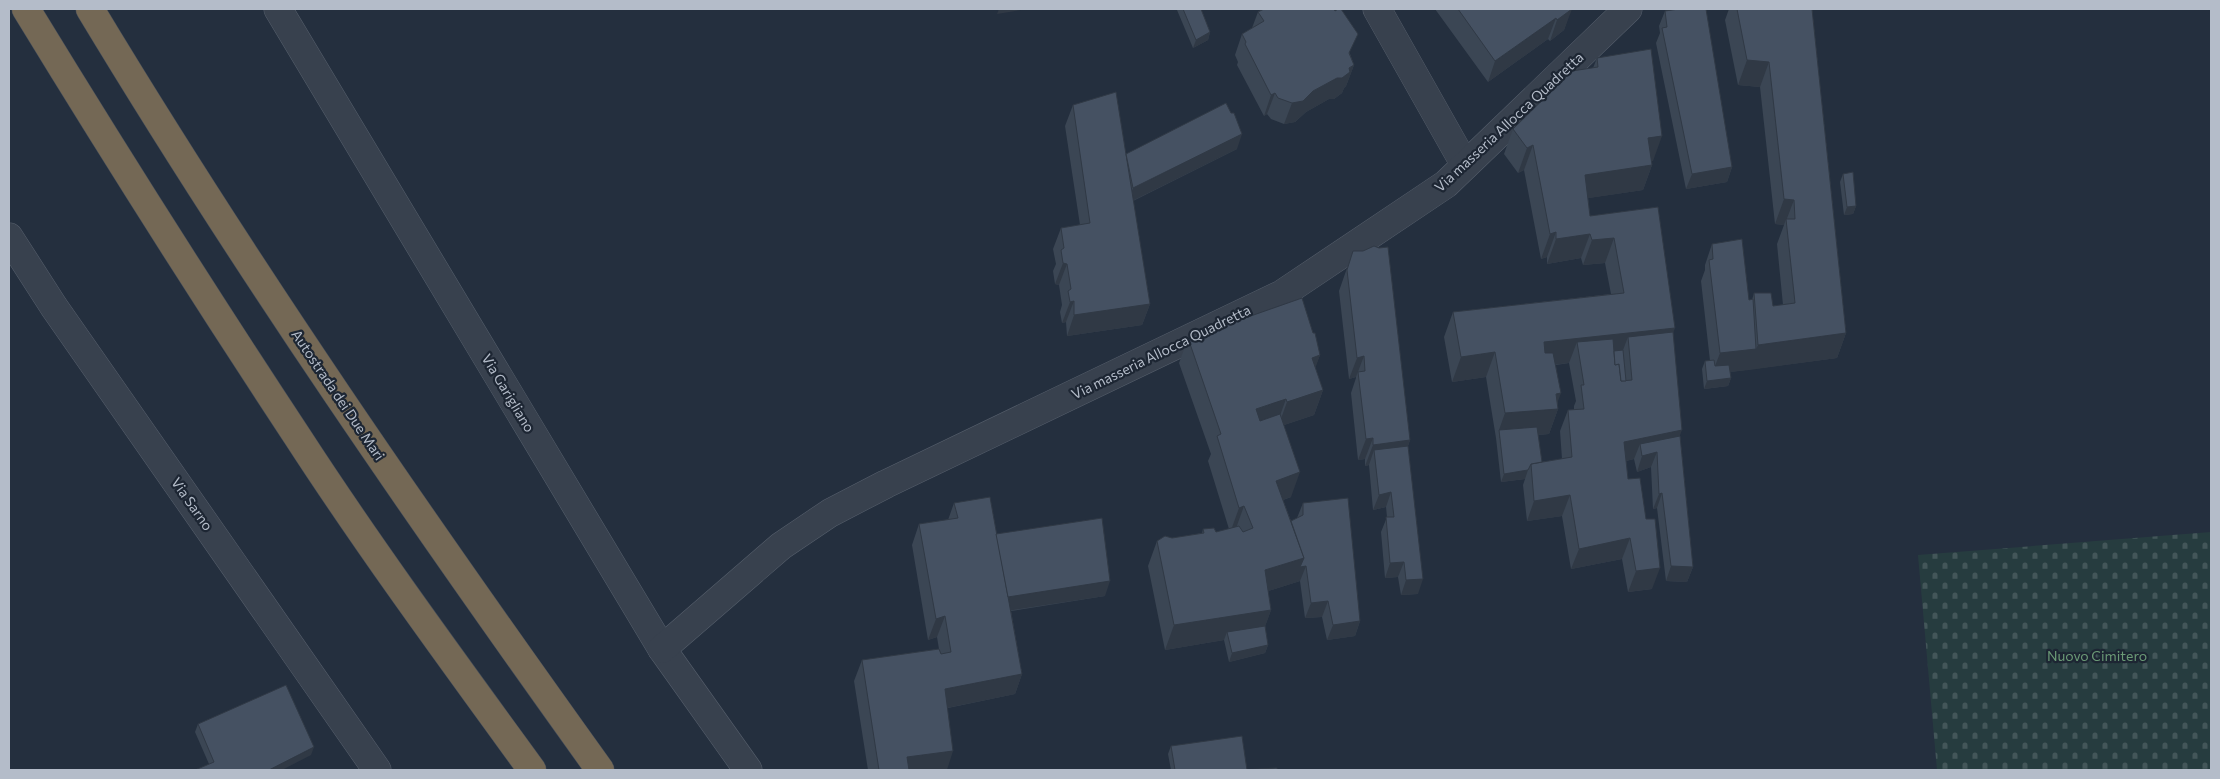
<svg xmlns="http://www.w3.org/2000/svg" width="2220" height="779" font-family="Commissioner,sans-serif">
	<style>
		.cemetery { fill: url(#cemetery-stones) }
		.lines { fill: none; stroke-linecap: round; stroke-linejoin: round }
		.street-casing { stroke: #565f6c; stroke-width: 29 }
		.highway-casing { stroke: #434c59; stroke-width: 29 }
		.street { stroke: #38414e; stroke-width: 28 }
		.highway { stroke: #746855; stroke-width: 28 }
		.wall { fill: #3b4654; fill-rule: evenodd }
		.shaded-wall { fill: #303945 }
		.building { fill: #455162; stroke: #303945 }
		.labels { text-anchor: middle; stroke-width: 4.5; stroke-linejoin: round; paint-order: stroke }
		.street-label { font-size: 14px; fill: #b4bcc9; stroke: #1d2633 }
		.park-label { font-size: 14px; fill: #6b9a76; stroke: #1d2633 }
	</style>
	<defs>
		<pattern id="cemetery-stones" width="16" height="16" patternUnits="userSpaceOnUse" patternTransform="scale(1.25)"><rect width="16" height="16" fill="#263c3f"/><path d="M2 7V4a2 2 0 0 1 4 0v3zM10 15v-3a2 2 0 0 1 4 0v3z" fill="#435659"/></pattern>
	</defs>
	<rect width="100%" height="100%" fill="#242f3e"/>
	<path class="cemetery" d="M2211 532V770H1937L1918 555Z"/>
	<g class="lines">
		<defs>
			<g id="street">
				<path d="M278 9 662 649 748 770"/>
				<path d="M1377 9 1465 165"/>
				<path d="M9 237 54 307 377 770"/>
				<path d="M662 649 781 546 830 513 886 484 1282 294 1446 184 1628 9"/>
			</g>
			<g id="highway">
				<path d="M26 9C114 153 204 295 297 436 371 550 452 660 532 770"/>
				<path d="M90 9C248 271 422 522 600 770"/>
			</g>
		</defs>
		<use href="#street" class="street-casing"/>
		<use href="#highway" class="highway-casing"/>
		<use href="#street" class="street"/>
		<use href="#highway" class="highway"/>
	</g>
	<g class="wall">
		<path d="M1177 9H1201L1210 32 1208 40 1193 48 1177 10Z"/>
		<path d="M1262 9H1334L1354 65 1346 86 1344 88 1342 93 1334 99H1329L1306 112 1295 122 1284 124 1271 119 1267 114 1264 116 1237 65 1238 62 1235 55 1242 34 1252 28 1258 12Z"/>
		<path d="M1435 9H1571L1564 30 1550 41 1548 39 1488 82Z"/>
		<path d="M1729 9H1812L1846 333 1837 358 1730 372 1731 378 1728 386 1704 389 1702 369 1705 361H1710L1701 281 1705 270V265L1712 244 1749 300H1752L1754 293 1773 306 1783 305 1777 244 1784 225 1775 224 1760 87 1738 85 1725 20Z"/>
		<path d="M1665 11 1732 167 1727 182 1686 189 1656 43 1660 33 1659 26Z"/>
		<path d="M1597 58 1653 161H1651L1652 165 1643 190 1588 198 1590 216 1658 207 1673 332 1680 436 1693 567 1687 582 1666 581 1657 508 1653 509 1651 467 1637 472 1634 459 1626 461 1628 479 1652 589 1628 592 1622 559 1571 569 1562 516 1527 521 1523 485 1525 479 1501 482 1496 438 1486 377 1452 382 1444 337 1453 312 1611 294 1605 263 1583 265 1581 258 1547 264V257L1541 259 1524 170 1518 173 1504 154 1513 129 1593 68ZM1569 363 1576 401 1574 406V410H1568L1560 431 1562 459 1542 462 1538 435 1549 434 1558 409 1556 365Z"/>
		<path d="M1073 105 1126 155 1237 149 1133 201 1150 304 1142 325 1067 336 1066 322 1062 323 1060 312 1062 305 1059 285 1055 284 1053 271 1056 264 1053 249 1061 228 1080 225 1065 126Z"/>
		<path d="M1843 174 1856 206 1853 214 1844 215 1840 182Z"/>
		<path d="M1353 251 1410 440 1408 446 1418 594 1401 595 1398 577 1385 578 1381 532 1387 517 1386 507 1373 510 1369 465 1365 466V459L1358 460 1351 393 1356 378V377L1349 379 1339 291Z"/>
		<path d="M1188 338 1320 355 1315 367 1323 390 1314 415 1284 425 1291 497 1283 500 1291 521 1297 518 1303 503 1360 621 1355 636 1327 640 1322 617 1305 618 1300 581 1268 591 1271 610 1265 626 1268 645 1265 653 1229 662 1224 640 1165 650 1148 566 1157 541 1202 533 1203 529 1216 532 1229 529 1208 461 1211 454 1179 363Z"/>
		<path d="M954 503 996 534 1105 596 1011 611 1022 674 1015 694 948 708 947 770H868L854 681 862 660 939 649 937 637 928 640 912 545 919 524 948 520Z"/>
		<path d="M198 724 311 755 209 764 195 732Z"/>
		<path d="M1171 746 1247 770H1277H1171L1168 754Z"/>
	</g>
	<g class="shaded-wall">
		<path d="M999 9H1026L997 14Z"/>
		<path d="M1572 9 1564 30 1550 41 1557 20Z"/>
		<path d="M1556 18 1548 39 1488 82 1495 61Z"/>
		<path d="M1210 32 1208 40 1193 48 1196 40Z"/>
		<path d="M1747 60 1769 62 1760 87 1738 85Z"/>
		<path d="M1354 65 1346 86 1344 88 1342 93 1334 99H1329L1306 112 1295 122 1284 124 1292 103 1337 78Z"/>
		<path d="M1275 93 1267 114 1264 116 1271 95Z"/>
		<path d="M1242 134 1237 149 1128 203 1133 188Z"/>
		<path d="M1662 136 1653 161 1639 163 1648 138Z"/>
		<path d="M1533 145 1524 170 1518 173 1527 148Z"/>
		<path d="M1652 165 1643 190 1576 200 1585 175Z"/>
		<path d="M1732 167 1727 182 1686 189 1692 174Z"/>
		<path d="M1784 199 1794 200 1786 221V219L1784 225 1775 224Z"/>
		<path d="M1856 206 1853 214 1844 215 1847 207Z"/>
		<path d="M1556 232 1547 257 1541 259 1550 234Z"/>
		<path d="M1590 234 1581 258 1547 264 1556 239Z"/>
		<path d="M1614 238 1605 263 1583 265 1592 240Z"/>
		<path d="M1063 263 1067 264 1059 285 1055 284Z"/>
		<path d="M1074 301 1066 322 1062 323 1070 302Z"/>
		<path d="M1150 304 1142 325 1067 336 1074 315Z"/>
		<path d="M1675 328 1666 353 1628 337 1620 358 1577 342 1569 363 1535 367 1544 342Z"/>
		<path d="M1846 333 1837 358 1749 370 1712 374 1720 353 1756 349 1758 345Z"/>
		<path d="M1495 352 1486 377 1452 382 1461 357Z"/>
		<path d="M1320 355 1311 380 1312 358Z"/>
		<path d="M1364 356 1356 377 1349 379 1357 358Z"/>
		<path d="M1731 378 1728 386 1704 389 1707 381Z"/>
		<path d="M1323 390 1314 415 1278 427 1287 402Z"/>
		<path d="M1561 393 1555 409H1558L1549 434 1499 438V430L1505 413Z"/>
		<path d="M1286 399 1277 424 1247 434 1256 409Z"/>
		<path d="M1682 430 1674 451 1657 452 1651 467 1637 472 1642 456 1640 444 1634 459 1617 463 1624 442Z"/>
		<path d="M1373 438 1365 459 1358 460 1366 439Z"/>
		<path d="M1410 440 1403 461 1374 450 1369 465 1365 466 1373 445Z"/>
		<path d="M1528 470 1525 479 1501 482 1504 474Z"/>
		<path d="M1300 472 1291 497 1267 505 1276 481Z"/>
		<path d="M1391 492 1386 507 1373 510 1379 495Z"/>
		<path d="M1662 493 1657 508 1653 509 1659 494Z"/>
		<path d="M1570 495 1562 516 1527 521 1534 501Z"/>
		<path d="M1244 506 1235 531 1230 533 1239 508Z"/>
		<path d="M1630 538 1622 559 1571 569 1579 549Z"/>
		<path d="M1304 558 1306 566 1300 581 1256 595 1265 570Z"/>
		<path d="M1404 562 1398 577 1385 578 1390 563Z"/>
		<path d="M1671 566 1693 567 1687 582 1666 581Z"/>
		<path d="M1660 568 1652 589 1628 592 1636 571Z"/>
		<path d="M1423 579 1418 594 1401 595 1406 580Z"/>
		<path d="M1110 581 1105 596 1000 612 1005 597Z"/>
		<path d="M1328 601 1322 617 1305 618 1311 603Z"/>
		<path d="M1271 610 1262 635 1227 632 1224 640 1165 650 1174 625Z"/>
		<path d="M945 616 937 637 928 640 936 619Z"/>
		<path d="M1360 621 1355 636 1327 640 1333 625Z"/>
		<path d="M1268 645 1265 653 1229 662 1232 653Z"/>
		<path d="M1022 674 1015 694 937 710 945 689Z"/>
		<path d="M314 747 311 755 282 770H269Z"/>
		<path d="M953 751 947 770H903L907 757Z"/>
	</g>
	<g class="building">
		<path d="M1183 9H1201L1210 32 1196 40Z"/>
		<path d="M1264 9H1334L1335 11 1338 9H1341L1358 34 1349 53 1354 65 1349 68 1350 72 1342 78H1337L1313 91 1303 101 1292 103 1278 98 1275 93 1271 95 1245 44 1246 42 1242 34 1264 21 1258 12Z"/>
		<path d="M1458 9H1572L1557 20 1556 18 1495 61Z"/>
		<path d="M1679 9H1706L1732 167 1692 174 1662 28 1667 27 1665 11Z"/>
		<path d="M1737 9H1812L1846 333 1758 345 1754 293H1771L1773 306 1795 303 1786 219H1795L1794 200 1784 199 1769 62 1747 60Z"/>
		<path d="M1651 49 1662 136 1648 138 1652 165 1585 175 1590 216 1658 207 1675 328 1544 342 1545 353H1553L1561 393 1556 394 1558 409 1505 413 1495 352 1461 357 1453 312 1624 293 1614 238 1592 240 1590 234 1556 239V232L1550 234 1533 145 1527 148 1513 129 1572 71 1598 67 1597 58Z"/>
		<path d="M1116 92 1150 304 1074 315V301L1070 302 1068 291 1071 289 1067 264 1063 263 1061 250 1064 248 1061 228 1090 223 1073 105Z"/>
		<path d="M1226 103 1231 113H1234L1242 134 1133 188 1126 154Z"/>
		<path d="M1853 172 1856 206 1847 207 1843 174Z"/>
		<path d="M1742 239 1749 300 1753 299 1756 349 1720 353 1709 260 1713 259 1712 244Z"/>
		<path d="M1374 246 1379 248 1388 247 1410 440 1373 445V438L1366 439 1358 372 1365 371 1364 356 1357 358 1347 270 1353 251H1363Z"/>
		<path d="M1302 298 1313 333H1315L1320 355 1312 358 1323 390 1287 402 1286 399 1256 409 1260 421 1280 414 1300 472 1276 481 1304 558 1265 570 1271 610 1174 625 1157 541 1165 536 1172 538 1204 533 1203 529 1214 528 1216 532 1239 526 1243 532 1253 528 1244 506 1239 508 1217 436 1221 434 1188 338Z"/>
		<path d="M1673 332 1682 430 1624 442 1628 479 1640 478 1646 519H1655L1660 568 1636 571 1630 538 1579 549 1570 495 1534 501 1531 464 1572 457 1568 410 1584 409 1581 385H1584L1577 342 1613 339 1615 365 1619 364 1621 381 1632 380 1628 337Z"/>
		<path d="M1623 350 1626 381H1621L1619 364 1615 365 1614 351Z"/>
		<path d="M1714 360 1715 366 1729 365 1731 378 1707 381 1705 361Z"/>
		<path d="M1537 427 1542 462 1531 464 1528 470 1504 474 1499 430Z"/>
		<path d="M1680 436 1693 567 1671 566 1662 493 1659 494 1657 452 1642 456 1640 444Z"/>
		<path d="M1408 446 1423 579 1406 580 1404 562 1390 563 1386 517H1394L1391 492 1379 495 1374 450Z"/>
		<path d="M990 497 1022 674 945 689 953 751 907 757 909 770H879L862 660 939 649 941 654 951 652 945 616 936 619 919 524 958 518 954 503Z"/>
		<path d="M1348 498 1360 621 1333 625 1328 601 1311 603 1306 566 1300 567 1304 558 1291 521 1303 515V503Z"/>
		<path d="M1102 518 1110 581 1008 597 996 534Z"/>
		<path d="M1265 626 1268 645 1232 653 1227 632Z"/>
		<path d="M286 685 314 747 269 770H195L214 762 198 724Z"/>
		<path d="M1242 736 1247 770H1175L1171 746Z"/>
		<path d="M1277 768V770H1240Z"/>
	</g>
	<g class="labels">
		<g class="street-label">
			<text transform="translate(1509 122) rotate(-43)" y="5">Via masseria Allocca Quadretta</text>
			<text transform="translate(1161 352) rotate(-26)" y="5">Via masseria Allocca Quadretta</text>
			<text transform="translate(508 393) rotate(59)" y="5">Via Garigliano</text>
			<text transform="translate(338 395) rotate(56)" y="5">Autostrada dei Due Mari</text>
			<text transform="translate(192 504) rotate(55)" y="5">Via Sarno</text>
		</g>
		<g class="park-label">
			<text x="2097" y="661">Nuovo Cimitero</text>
		</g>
	</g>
	<rect width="2220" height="779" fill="none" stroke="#b4bcc9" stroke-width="20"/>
</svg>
